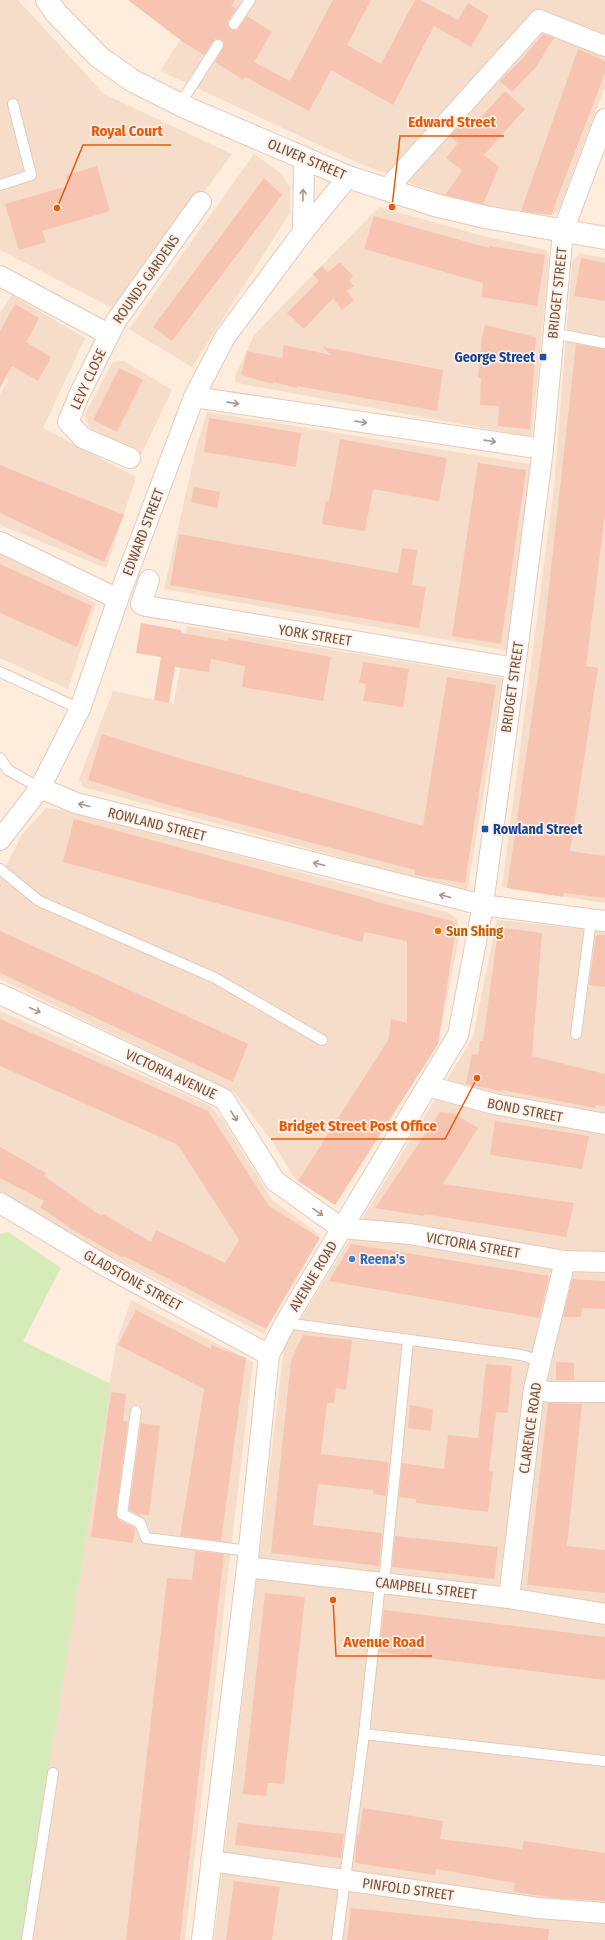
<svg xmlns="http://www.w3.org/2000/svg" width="605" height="1940" font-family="'Fira Sans Condensed',sans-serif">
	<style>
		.residential { fill: #f6ddca }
		.green { fill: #d5ecba }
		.building { fill: #f6c4b1 }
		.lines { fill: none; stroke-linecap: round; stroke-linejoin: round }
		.lane-casing { stroke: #e4c9bb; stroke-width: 12 }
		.street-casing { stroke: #e4c9bb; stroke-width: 22 }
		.secondary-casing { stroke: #eac8b7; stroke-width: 24 }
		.lane { stroke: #fff; stroke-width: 10 }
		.street { stroke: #fff; stroke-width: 20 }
		.secondary { stroke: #fff; stroke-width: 22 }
		.oneway { stroke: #ac958f }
		.transit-dot { fill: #1a4fb4; stroke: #fff1e4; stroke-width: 1.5 }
		.food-dot { fill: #e8710a; stroke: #fff1e4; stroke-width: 1.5 }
		.shop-dot { fill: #3f7fe0; stroke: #fff1e4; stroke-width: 1.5 }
		.labels { text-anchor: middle; stroke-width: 3.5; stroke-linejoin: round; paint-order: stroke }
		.street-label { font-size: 14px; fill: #744f44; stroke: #fff1e4 }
		.transit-label { font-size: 14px; font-weight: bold; fill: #164399; stroke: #fff1e4; text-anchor: end }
		.food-label { font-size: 14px; font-weight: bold; fill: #c56008; stroke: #fff1e4; text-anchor: start }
		.shop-label { font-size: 14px; font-weight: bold; fill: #366cbe; stroke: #fff1e4; text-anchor: start }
		.leader { fill: none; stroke: #e8590c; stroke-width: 1.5 }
		.callout-dot { fill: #e8590c; stroke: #fff1e4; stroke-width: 1.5 }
		.callout-label { font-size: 15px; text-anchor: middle; font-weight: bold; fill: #e8590c; stroke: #fff1e4; stroke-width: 3.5; stroke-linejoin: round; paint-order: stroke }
	</style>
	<rect width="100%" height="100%" fill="#feecdc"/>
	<g class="residential">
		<path d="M0 0H18L104 94 232 154 116 310 0 250Z"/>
		<path d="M206 0H605V87L558 212 551 215 520 212 482 207 444 196 358 163 160 71Z"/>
		<path d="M254 154 282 174 290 187V213L192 367 129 329Z"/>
		<path d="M379 207 480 235 546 250 549 259 532 437 236 383 235 376 254 335Z"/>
		<path d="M580 253 605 258V903L502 887 554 487 572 262Z"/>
		<path d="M12 295 85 338 43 428 136 477 106 568 0 525V394L9 380 0 375V313Z"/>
		<path d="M124 361 172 390 141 455 92 433 84 416 113 362Z"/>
		<path d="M207 412 530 464 509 651 164 589 197 445Z"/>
		<path d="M0 551 96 603 68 689 0 658Z"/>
		<path d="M187 626 503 678 467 892 83 787 79 779 113 691 174 704Z"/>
		<path d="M46 808 82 813 449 913 457 919 460 933 438 1044 335 1205 298 1181 293 1176 274 1144 235 1093 0 979V877L22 835Z"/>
		<path d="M497 920 605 931V1940H214L284 1347 473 1037Z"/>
		<path d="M0 1011 210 1106 223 1120 272 1200 320 1235 264 1334 91 1246 0 1191Z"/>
		<path d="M131 1300 253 1362 185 1940H21L116 1344Z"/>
	</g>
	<path class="green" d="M8 1232 61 1268 23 1341 111 1384 21 1940H0V1234Z"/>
	<g class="building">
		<path d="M128 0H235L231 6 236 9 228 21V27L233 30H237L247 16 272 32 254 62 290 81 333 0H371L347 45 381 64 415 0H420L458 20 468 3 489 16 471 47 434 26 393 105 331 70 309 111 245 77 243 80 215 62 224 46 221 39H215L204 55 183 42Z"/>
		<path d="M543 34 554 38 536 67 512 92 500 81 522 59Z"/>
		<path d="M578 49 605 61V73L551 215 521 211Z"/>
		<path d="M505 91 525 109 484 155 499 167 483 204 445 195 462 171 446 158 458 143 450 136 464 120 472 127Z"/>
		<path d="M97 166 110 211 42 231 46 242 19 250 5 204 68 186 66 175Z"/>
		<path d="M264 178 282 195 172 341 153 327Z"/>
		<path d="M374 216 489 248V246L545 255 537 306 481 297 483 283 364 249Z"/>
		<path d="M581 258 605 263V301L574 296Z"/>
		<path d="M340 262 353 276 349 281 354 286 346 291 354 300 342 310 333 298 304 329 287 313 319 281 313 274 322 266 328 272Z"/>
		<path d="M15 304 39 318 26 342 51 357 38 381 12 366 0 388V331Z"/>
		<path d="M485 325 536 337 530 429 498 426 499 406 480 405 481 378H478L482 336Z"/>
		<path d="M576 344 605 349V513L586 666 598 668 570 851 605 856V898L564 893 563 897 507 888 543 640Z"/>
		<path d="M284 345 331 355 323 347 443 370 437 411 297 386V388L273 382V384L241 375 247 351 282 358Z"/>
		<path d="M119 368 143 380 117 432 93 420Z"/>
		<path d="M209 418 301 433 296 467 204 452Z"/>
		<path d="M340 439 447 458 439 501 373 489 365 531 322 524 326 501H329Z"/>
		<path d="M478 463 526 470 501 644 452 636Z"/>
		<path d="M0 465 124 515 104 562 0 513Z"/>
		<path d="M194 487 220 492 217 508 191 502Z"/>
		<path d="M179 534 398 573 402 548 417 550 412 585 426 587 419 628 170 585Z"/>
		<path d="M0 564 92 606 77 647 0 613Z"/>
		<path d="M141 623 181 630V633L228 641V638L331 657 323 701 242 687 245 666 211 659 209 672 175 667 169 703 154 700 161 657 136 653Z"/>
		<path d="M363 662 409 669 403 707 363 701 366 684 359 683Z"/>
		<path d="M447 677 496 685 465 883 415 875V870L165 804 88 780 102 734 182 759 423 826Z"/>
		<path d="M74 819 373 900V901L452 921 456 928 438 1044 335 1205 298 1181 388 1040 391 1019 407 1023V941L365 932 362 942 63 862Z"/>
		<path d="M504 928 542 933 532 1056 605 1074V1106L596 1105 595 1108 502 1090 501 1091 466 1084 472 1054 478 1055 480 1041H483L498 932Z"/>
		<path d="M0 931 248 1044 233 1082 0 973Z"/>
		<path d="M596 935H605V987L589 985Z"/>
		<path d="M0 1019 208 1111 269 1206 320 1238 266 1329 124 1256 123 1258 73 1230 40 1207 44 1201 0 1178V1147L46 1173 44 1176 101 1216 103 1214 151 1242 156 1230 225 1263 239 1240 178 1145 0 1066Z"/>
		<path d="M440 1112 453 1113 478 1128 443 1184 574 1203 566 1237 424 1214 423 1216 375 1208Z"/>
		<path d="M495 1121 589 1136 582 1169 490 1155Z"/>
		<path d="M351 1244 549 1276 539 1318 329 1281Z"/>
		<path d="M572 1279 605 1281V1309L582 1308 581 1317H563Z"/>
		<path d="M136 1310 211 1349V1345L246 1358 221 1541 180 1536 204 1389 118 1345Z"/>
		<path d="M303 1335 352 1340 346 1390 336 1388 334 1403H327L321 1454 389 1462 386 1496 373 1494V1490L318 1484 313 1525 382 1533 379 1566 271 1553 291 1360Z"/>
		<path d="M556 1362 574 1363V1380H556Z"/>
		<path d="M486 1364 512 1366 508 1413 496 1412 489 1471 493 1472 488 1512 416 1503V1499L399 1497 402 1463 444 1469 448 1435 478 1438Z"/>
		<path d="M111 1392 126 1394 123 1421 128 1422 116 1514 119 1520 135 1528 133 1543 91 1537Z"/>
		<path d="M548 1403 582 1404 567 1546 605 1550V1593L527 1585Z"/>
		<path d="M410 1405 433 1409 431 1431 408 1428Z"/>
		<path d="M141 1423 160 1426 149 1515 136 1514 129 1510Z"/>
		<path d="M395 1536 498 1547 494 1579 392 1567Z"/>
		<path d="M195 1551 224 1554 180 1940H126L167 1578 192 1580Z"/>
		<path d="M265 1593 305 1597 284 1784 268 1783 266 1796 243 1794Z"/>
		<path d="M384 1610 605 1637V1680L379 1652Z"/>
		<path d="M363 1808 443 1821 440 1839 522 1849 524 1841 605 1853V1901L556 1898 513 1892 515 1883 436 1869 435 1875 355 1863 357 1835H359Z"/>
		<path d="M238 1823 344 1834 341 1858 235 1845Z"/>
		<path d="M234 1881 280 1887 272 1940H226Z"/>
		<path d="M351 1908 549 1929 548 1940H347Z"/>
	</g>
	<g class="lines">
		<defs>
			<g id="lane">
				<path d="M234 24 250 0"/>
				<path d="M180 104 218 45"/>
				<path d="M0 185 31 175 13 104"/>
				<path d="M553 333 605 343"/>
				<path d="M0 672 80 709"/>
				<path d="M0 758 8 770 40 788"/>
				<path d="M0 869 39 901 215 978 322 1040"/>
				<path d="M576 1034 591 920"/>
				<path d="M285 1323 521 1355 541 1361"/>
				<path d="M136 1411 122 1514 140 1523 146 1538 249 1551"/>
				<path d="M384 1583 408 1340"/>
				<path d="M364 1734 380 1583"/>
				<path d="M27 1940 53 1773"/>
				<path d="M337 1940 364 1734 605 1761"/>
			</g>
			<g id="street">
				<path d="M387 189 539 20 605 46"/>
				<path d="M303 232 304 158"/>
				<path d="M0 276 108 334"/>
				<path d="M194 397 543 449"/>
				<path d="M130 458 83 438 68 422 80 393 116 321 201 202"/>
				<path d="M0 542 118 599"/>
				<path d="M149 580 141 604 146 606 515 668"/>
				<path d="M40 788 76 803 483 905 605 921"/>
				<path d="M0 840 40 788 80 709 118 599 194 397 225 337 303 232 348 177"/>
				<path d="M0 994 224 1099 275 1181 341 1228"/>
				<path d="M428 1086 494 1104 605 1124"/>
				<path d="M0 1203 100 1263 269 1355"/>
				<path d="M341 1228 410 1234 565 1261 605 1262"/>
				<path d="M534 1389 550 1392H605"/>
				<path d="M247 1567 509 1598 605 1614"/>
				<path d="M509 1598 534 1389 565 1261"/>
				<path d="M211 1861 538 1908 605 1913"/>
				<path d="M202 1940 247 1567 269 1355 285 1323 458 1035 483 905 515 668 543 449 563 231 605 119"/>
			</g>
			<path id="secondary" d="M47 0 56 13 99 57 133 81 187 108 348 177 435 205 485 217 605 238"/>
		</defs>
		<use href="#lane" class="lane-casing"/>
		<use href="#street" class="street-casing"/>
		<use href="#secondary" class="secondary-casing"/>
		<use href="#lane" class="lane"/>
		<use href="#street" class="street"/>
		<use href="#secondary" class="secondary"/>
	</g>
	<defs><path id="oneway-shaft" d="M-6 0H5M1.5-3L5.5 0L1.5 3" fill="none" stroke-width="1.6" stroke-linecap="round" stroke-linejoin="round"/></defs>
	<g class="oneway">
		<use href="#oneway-shaft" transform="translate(303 195) rotate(-89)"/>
		<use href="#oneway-shaft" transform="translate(233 403) rotate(8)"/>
		<use href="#oneway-shaft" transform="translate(361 422) rotate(8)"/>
		<use href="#oneway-shaft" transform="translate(490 441) rotate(8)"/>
		<use href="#oneway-shaft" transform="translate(84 805) rotate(-166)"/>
		<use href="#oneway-shaft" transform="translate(319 864) rotate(-166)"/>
		<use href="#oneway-shaft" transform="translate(445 896) rotate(-166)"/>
		<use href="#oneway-shaft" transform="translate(35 1010) rotate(25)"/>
		<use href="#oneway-shaft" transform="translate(234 1116) rotate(58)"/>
		<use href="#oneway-shaft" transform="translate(318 1212) rotate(35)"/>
	</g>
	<g class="transit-dot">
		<rect x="539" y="353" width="8" height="8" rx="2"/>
		<rect x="481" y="825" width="8" height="8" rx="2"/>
	</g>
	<circle class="food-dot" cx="438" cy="931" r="4"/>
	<circle class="shop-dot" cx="352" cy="1259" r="4"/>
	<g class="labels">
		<g class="street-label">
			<text transform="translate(307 159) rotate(23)" y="5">OLIVER STREET</text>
			<text transform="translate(146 279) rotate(-55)" y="5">ROUNDS GARDENS</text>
			<text transform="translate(557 293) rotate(-84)" y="5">BRIDGET STREET</text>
			<text transform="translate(88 379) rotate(-65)" y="5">LEVY CLOSE</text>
			<text transform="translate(143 532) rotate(-69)" y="5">EDWARD STREET</text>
			<text transform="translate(315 635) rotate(9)" y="5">YORK STREET</text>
			<text transform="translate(512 687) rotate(-82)" y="5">BRIDGET STREET</text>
			<text transform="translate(157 824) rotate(14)" y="5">ROWLAND STREET</text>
			<text transform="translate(171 1074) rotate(25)" y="5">VICTORIA AVENUE</text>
			<text transform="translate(525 1110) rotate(11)" y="5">BOND STREET</text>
			<text transform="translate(473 1245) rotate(10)" y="5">VICTORIA STREET</text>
			<text transform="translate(313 1276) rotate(-59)" y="5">AVENUE ROAD</text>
			<text transform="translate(133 1280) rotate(29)" y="5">GLADSTONE STREET</text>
			<text transform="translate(530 1428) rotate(-82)" y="5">CLARENCE ROAD</text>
			<text transform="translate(426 1588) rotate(7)" y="5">CAMPBELL STREET</text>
			<text transform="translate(408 1889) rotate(8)" y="5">PINFOLD STREET</text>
		</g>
		<g class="transit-label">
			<text x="535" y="362">George Street</text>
			<text x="493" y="834" text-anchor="start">Rowland Street</text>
		</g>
		<g class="food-label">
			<text x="446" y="936">Sun Shing</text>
		</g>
		<g class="shop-label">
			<text x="360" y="1264">Reena's</text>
		</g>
	</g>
	<path class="leader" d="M392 207L400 136H504M57 208L83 145H171M477 1078L445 1139H271M333 1600L336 1656H432"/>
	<g class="callout-dot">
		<circle cx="392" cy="207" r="4"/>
		<circle cx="57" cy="208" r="4"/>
		<circle cx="477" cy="1078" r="4"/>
		<circle cx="333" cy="1600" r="4"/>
	</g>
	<g class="callout-label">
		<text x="452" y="127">Edward Street</text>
		<text x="127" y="136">Royal Court</text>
		<text x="358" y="1131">Bridget Street Post Office</text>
		<text x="384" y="1647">Avenue Road</text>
	</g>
</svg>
